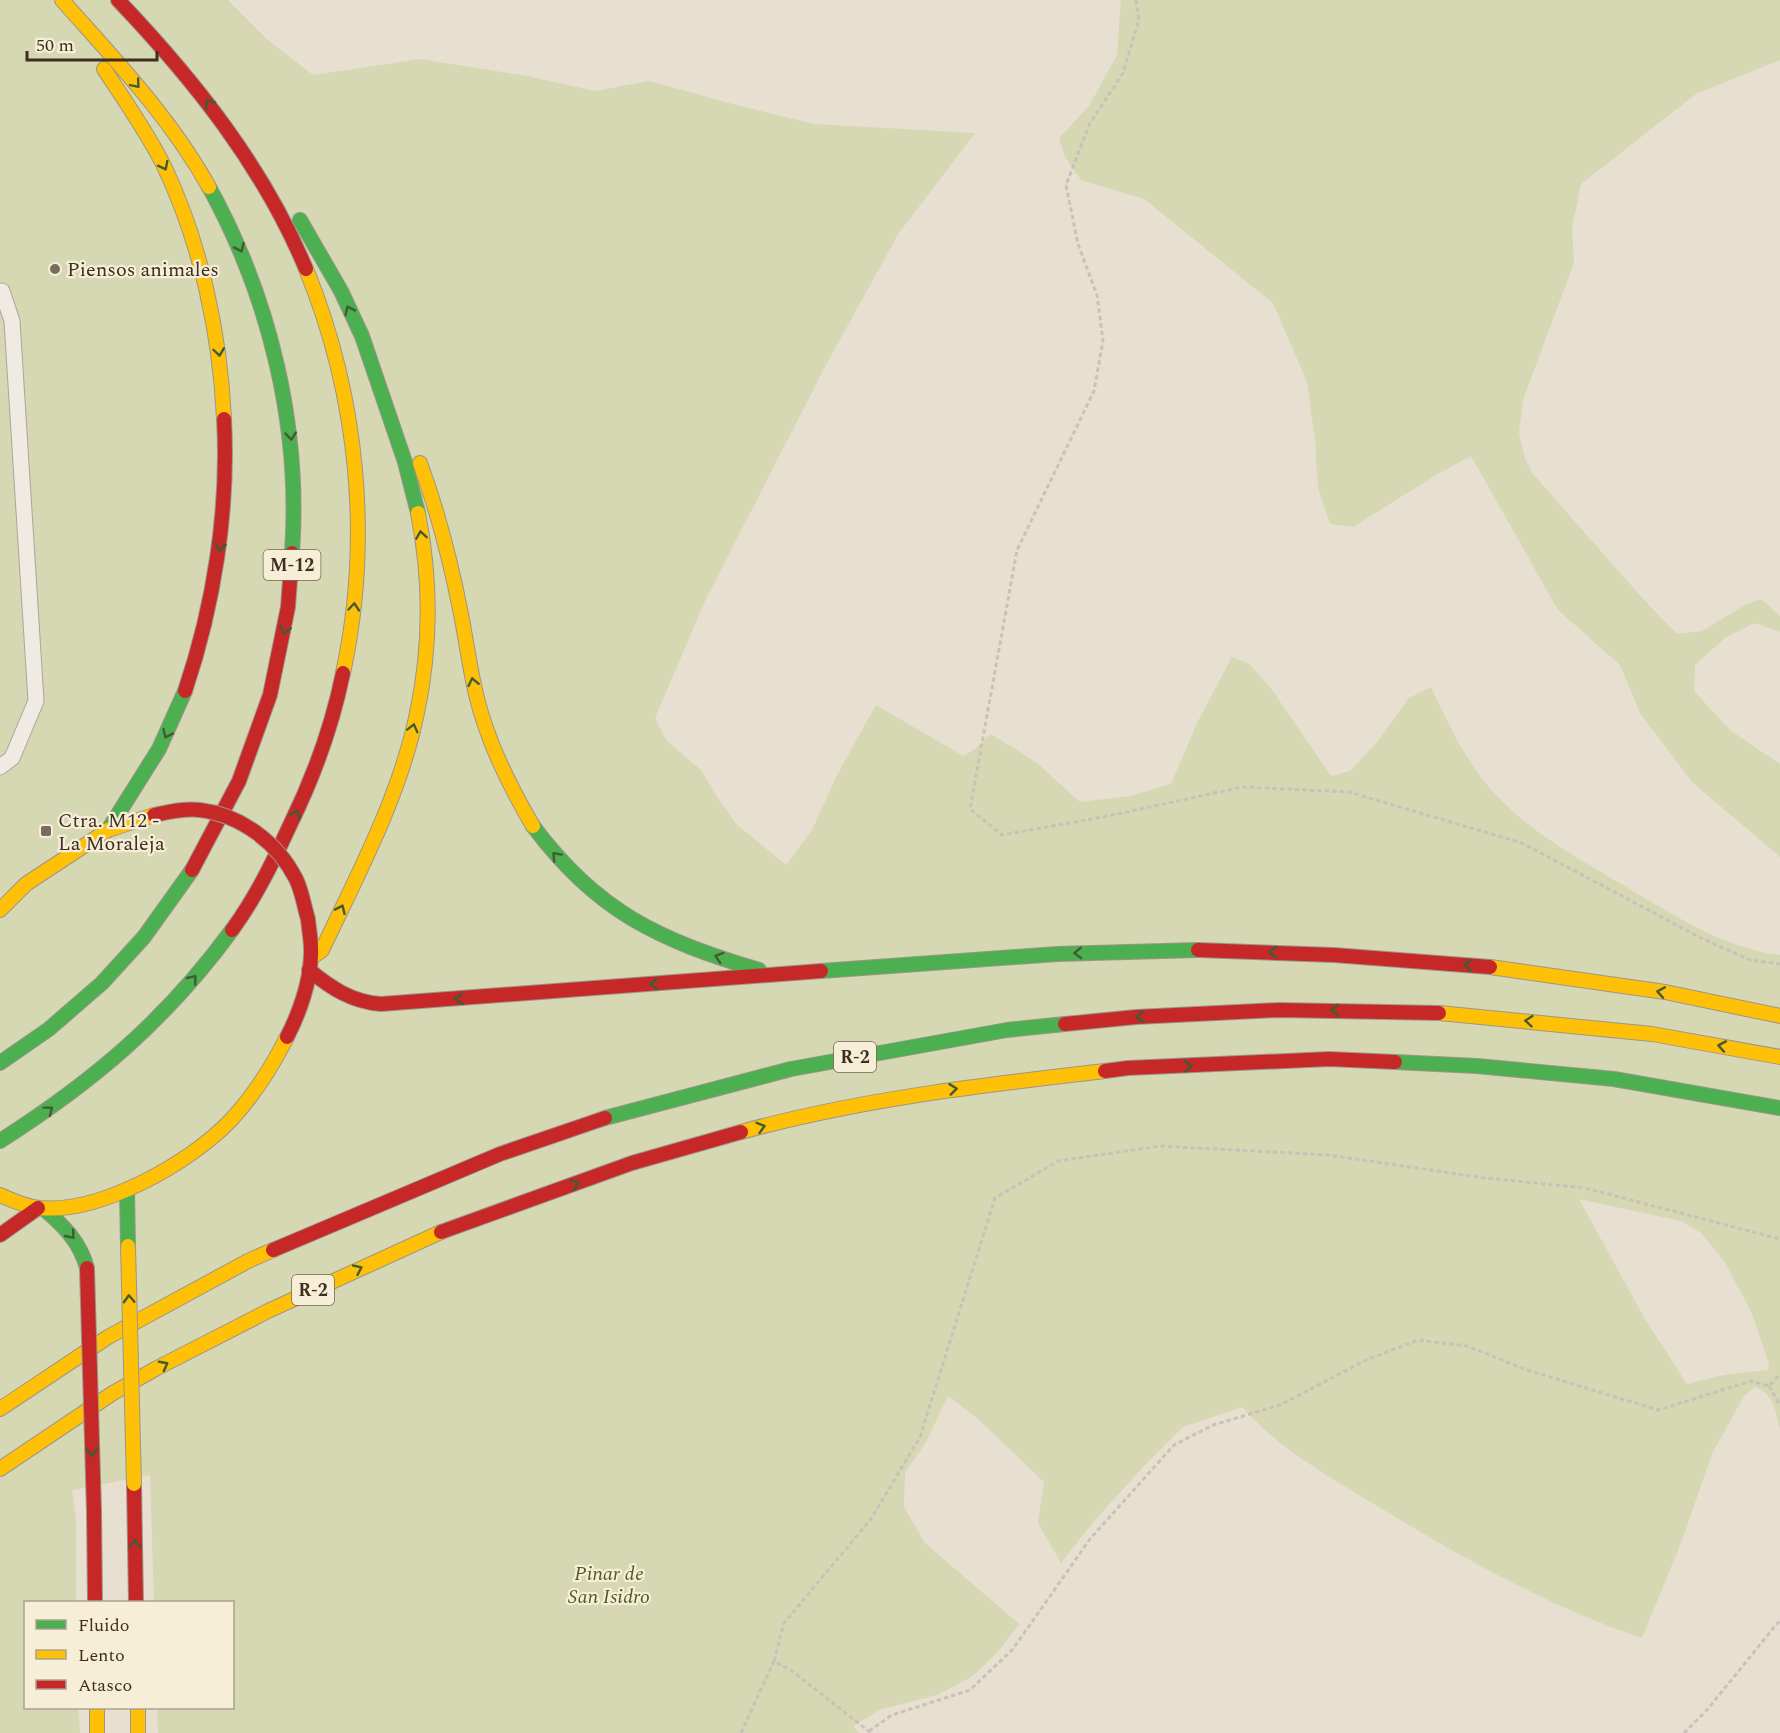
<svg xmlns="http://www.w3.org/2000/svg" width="1780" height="1733" font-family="Spectral,serif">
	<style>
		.green { fill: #d6d7b3; fill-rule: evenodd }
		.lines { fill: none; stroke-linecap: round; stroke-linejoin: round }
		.street-casing { stroke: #ada599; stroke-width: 17 }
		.fast-casing { stroke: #9c958a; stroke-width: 16 }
		.slow-casing { stroke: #9c958a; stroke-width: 16 }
		.jam-casing { stroke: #9c958a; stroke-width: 16 }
		.path { stroke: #c8c2b9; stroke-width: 3; stroke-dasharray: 4.5 3; stroke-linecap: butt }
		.street { stroke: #efebe3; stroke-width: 15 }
		.fast { stroke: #4caf50; stroke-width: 14 }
		.slow { stroke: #ffc107; stroke-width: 14 }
		.jam { stroke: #c62828; stroke-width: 14 }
		.slow-bridge-casing { stroke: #9c958a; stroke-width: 16; stroke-linecap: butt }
		.jam-bridge-casing { stroke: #9c958a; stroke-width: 16; stroke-linecap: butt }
		.slow-bridge { stroke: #ffc107; stroke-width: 14 }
		.jam-bridge { stroke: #c62828; stroke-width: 14 }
		.oneway { stroke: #425b31 }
		.poi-dot { fill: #786c5e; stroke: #f7eed8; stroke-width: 2 }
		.labels { text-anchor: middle; stroke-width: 4.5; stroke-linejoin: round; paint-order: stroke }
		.shield { fill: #f7eed8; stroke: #756857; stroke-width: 1.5 }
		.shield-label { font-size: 18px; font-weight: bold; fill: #3d2e20 }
		.poi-label { font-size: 20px; fill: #3d2e20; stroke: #f7eed8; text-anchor: start }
		.park-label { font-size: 20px; font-style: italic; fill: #4d5a26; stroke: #f7eed8 }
	</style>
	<rect width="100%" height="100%" fill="#e7e0d1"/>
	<g class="green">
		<path d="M0 0H228L268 40 313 75 420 59 527 76 595 91 649 81 733 104 814 124 975 133 899 233 827 363 705 601 655 718 666 740 701 770 714 792 736 824 786 865 812 830 837 775 876 705 963 756 975 749 991 734 1037 763 1080 802 1130 796 1171 784 1198 721 1232 657 1249 664 1270 687 1331 776 1350 771 1378 741 1409 698 1431 687C1447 722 1470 769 1497 796 1533 834 1578 858 1623 885 1672 914 1723 948 1780 955V1429C1776 1412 1773 1393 1755 1387L1744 1396 1712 1454 1681 1543 1642 1638C1549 1607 1457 1555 1374 1504 1328 1476 1278 1448 1242 1407L1183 1427 1144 1466 1095 1520 1061 1563 1038 1523 1044 1482 979 1420 948 1396 926 1442 905 1473 904 1507 925 1543 1019 1624 998 1652 973 1676 937 1695 879 1710 853 1726 859 1733H158L157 1708H232V1602H154L150 1475 72 1490 76 1518V1602H26V1708H78L80 1733H0ZM1579 1199 1681 1221 1701 1233 1724 1261 1751 1311 1769 1364 1768 1370 1724 1375 1687 1384 1645 1319Z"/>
		<path d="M1121 0H1780V60L1696 94 1581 184 1572 228 1574 263 1523 400 1519 432 1524 456 1532 473 1645 601 1677 634 1702 631 1745 605 1761 599 1780 616V632L1754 623 1725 638 1695 665 1694 691 1730 730 1780 764V857L1692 782 1640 713 1620 665 1558 610 1471 456 1436 475 1353 527 1330 524 1318 488 1315 440 1307 382 1273 303 1144 199 1081 180 1065 157 1059 138 1089 106 1117 55Z"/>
	</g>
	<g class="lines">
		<defs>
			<path id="street" d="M0 767 12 758 36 701 12 321 2 291"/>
			<g id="fast">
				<path d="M209 187C270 298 301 427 292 553"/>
				<path d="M300 220 341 291 362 336 405 462 418 513"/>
				<path d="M533 826C597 912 659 940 759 970"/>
				<path d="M108 830 159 749 185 691"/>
				<path d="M821 971 1057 954 1198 950"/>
				<path d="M1395 1062 1477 1066 1614 1079 1780 1108"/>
				<path d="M0 1063 49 1029 102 983 144 937 192 870"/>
				<path d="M605 1118 791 1069 1007 1030 1065 1024"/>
				<path d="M0 1141C94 1081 166 1020 232 930"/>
				<path d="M127 1190 128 1246"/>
				<path d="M44 1209C64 1226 80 1242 87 1268"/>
			</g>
			<g id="slow">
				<path d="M62 0C115 60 170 117 209 187"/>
				<path d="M104 69C125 101 147 132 164 166 201 244 220 333 224 419"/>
				<path d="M306 269C358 396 372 539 343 673"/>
				<path d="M420 463C438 512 451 563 461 614 468 650 472 687 484 722 496 759 513 792 533 826"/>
				<path d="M0 910 26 884 108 830 154 815"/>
				<path d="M311 958 322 950C358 874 400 796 417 713 431 647 431 579 418 513"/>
				<path d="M1490 967 1665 992 1780 1016"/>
				<path d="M1439 1013 1652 1034 1780 1057"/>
				<path d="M741 1132C860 1099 983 1085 1105 1071"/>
				<path d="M0 1195C13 1201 25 1206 39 1208 100 1214 190 1163 231 1120 254 1095 272 1067 287 1037"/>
				<path d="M0 1409 108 1337 248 1261 273 1250"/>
				<path d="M0 1469 113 1393 157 1368 268 1311 441 1232"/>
				<path d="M97 1708V1733"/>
				<path d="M138 1708V1733"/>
			</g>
			<g id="jam">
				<path d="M118 0C194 80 263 166 306 269"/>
				<path d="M185 691C214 605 229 510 224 419"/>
				<path d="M192 870 239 781 270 695 288 607 292 553"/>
				<path d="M232 930C256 897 273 862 290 825 314 776 332 727 343 673"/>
				<path d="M1198 950 1334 955 1490 967"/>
				<path d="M309 970C331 988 352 1002 381 1004L821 971"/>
				<path d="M1065 1024 1136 1017 1279 1010 1439 1013"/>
				<path d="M287 1037C299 1014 310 983 311 956 312 944 309 931 308 919"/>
				<path d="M1105 1071 1128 1068 1329 1059 1395 1062"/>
				<path d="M441 1232 632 1163 741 1132"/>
				<path d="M0 1235 38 1208"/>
				<path d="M273 1250 500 1154 605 1118"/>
				<path d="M134 1484 136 1602"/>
				<path d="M94 1511 95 1602"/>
			</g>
		</defs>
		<use href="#street" class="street-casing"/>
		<use href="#fast" class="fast-casing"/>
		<use href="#slow" class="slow-casing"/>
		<use href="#jam" class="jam-casing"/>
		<g class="path">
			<path d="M1136 0 1139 20 1123 73 1089 125 1066 185 1078 244 1097 295 1103 341 1094 391 1017 550 970 809 1002 835 1108 816 1242 787 1349 792 1522 843 1703 939 1750 960 1780 964"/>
			<path d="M1769 1386 1780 1405"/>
			<path d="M774 1661 784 1623 871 1519 920 1437 995 1198 1058 1161 1160 1146 1328 1155 1485 1178 1585 1188 1780 1239"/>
			<path d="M869 1731 892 1715 970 1690 1013 1649 1090 1539 1174 1445 1213 1425 1280 1405 1366 1360 1418 1340 1467 1346 1527 1370 1658 1410 1751 1381 1769 1386 1780 1374"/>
			<path d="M741 1733 774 1661 792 1671 871 1733"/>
			<path d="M1684 1733 1707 1710 1780 1620"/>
		</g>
		<use href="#street" class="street"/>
		<use href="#fast" class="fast"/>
		<use href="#slow" class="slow"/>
		<use href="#jam" class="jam"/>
		<defs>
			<path id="slow-bridge" d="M128 1246 134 1484"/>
			<g id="jam-bridge">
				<path d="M154 815C169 812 185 808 200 810 241 815 278 843 296 879 302 891 304 906 308 919"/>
				<path d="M87 1268 94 1511"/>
			</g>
		</defs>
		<use href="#slow-bridge" class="slow-bridge-casing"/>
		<use href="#jam-bridge" class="jam-bridge-casing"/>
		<use href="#slow-bridge" class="slow-bridge"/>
		<use href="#jam-bridge" class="jam-bridge"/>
	</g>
	<defs><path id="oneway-chevron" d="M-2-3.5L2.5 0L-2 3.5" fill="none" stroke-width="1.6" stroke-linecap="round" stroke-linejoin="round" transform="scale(1.5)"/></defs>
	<g class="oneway">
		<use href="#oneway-chevron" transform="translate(136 84) rotate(50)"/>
		<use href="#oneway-chevron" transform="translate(209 103) rotate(-126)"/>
		<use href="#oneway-chevron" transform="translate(164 166) rotate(63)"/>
		<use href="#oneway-chevron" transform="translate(240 248) rotate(66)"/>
		<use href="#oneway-chevron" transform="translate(349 310) rotate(-116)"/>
		<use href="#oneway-chevron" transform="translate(219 352) rotate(82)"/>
		<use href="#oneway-chevron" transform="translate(291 436) rotate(84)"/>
		<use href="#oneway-chevron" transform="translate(421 535) rotate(-99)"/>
		<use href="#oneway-chevron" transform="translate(220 547) rotate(99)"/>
		<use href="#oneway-chevron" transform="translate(354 607) rotate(-85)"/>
		<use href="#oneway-chevron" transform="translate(285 630) rotate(102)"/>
		<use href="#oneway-chevron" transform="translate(473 682) rotate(-102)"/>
		<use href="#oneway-chevron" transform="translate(413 728) rotate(-76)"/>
		<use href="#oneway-chevron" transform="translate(167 734) rotate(115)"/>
		<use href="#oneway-chevron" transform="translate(296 814) rotate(-66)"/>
		<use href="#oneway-chevron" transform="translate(556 856) rotate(-133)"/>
		<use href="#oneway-chevron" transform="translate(341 909) rotate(-66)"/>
		<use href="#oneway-chevron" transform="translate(1273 952) rotate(-178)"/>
		<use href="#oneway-chevron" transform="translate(1078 953) rotate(178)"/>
		<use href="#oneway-chevron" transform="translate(719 957) rotate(-162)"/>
		<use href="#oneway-chevron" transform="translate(1468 965) rotate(-174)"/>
		<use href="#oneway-chevron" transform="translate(193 979) rotate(-51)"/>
		<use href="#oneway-chevron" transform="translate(654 984) rotate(176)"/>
		<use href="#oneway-chevron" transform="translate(1661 992) rotate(-170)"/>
		<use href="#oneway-chevron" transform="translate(459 999) rotate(176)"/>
		<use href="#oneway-chevron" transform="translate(1335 1010) rotate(-180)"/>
		<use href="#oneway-chevron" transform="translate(1140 1017) rotate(176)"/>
		<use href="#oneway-chevron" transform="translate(1529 1021) rotate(-175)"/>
		<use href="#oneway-chevron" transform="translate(1722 1046) rotate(-170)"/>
		<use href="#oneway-chevron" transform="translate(1188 1066) rotate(-3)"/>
		<use href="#oneway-chevron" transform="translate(953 1089) rotate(-7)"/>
		<use href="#oneway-chevron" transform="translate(49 1110) rotate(-37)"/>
		<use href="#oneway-chevron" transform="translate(761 1127) rotate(-16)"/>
		<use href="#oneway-chevron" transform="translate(575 1184) rotate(-20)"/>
		<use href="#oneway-chevron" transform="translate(71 1235) rotate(51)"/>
		<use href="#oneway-chevron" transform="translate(358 1269) rotate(-25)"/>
		<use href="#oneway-chevron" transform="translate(129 1299) rotate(-92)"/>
		<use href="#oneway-chevron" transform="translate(164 1365) rotate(-28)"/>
		<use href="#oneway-chevron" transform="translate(92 1452) rotate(88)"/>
		<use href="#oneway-chevron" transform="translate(135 1544) rotate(-91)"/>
	</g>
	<g class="poi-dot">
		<circle cx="55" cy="269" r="6"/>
		<rect x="40" y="825" width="12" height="12" rx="3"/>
	</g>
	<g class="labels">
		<g class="shield">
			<rect x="263.5" y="550" width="57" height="30" rx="4.5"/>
			<rect x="834" y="1042" width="42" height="30" rx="4.5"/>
			<rect x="292" y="1275" width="42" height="30" rx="4.5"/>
		</g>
		<g class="shield-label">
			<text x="292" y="571">M-12</text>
			<text x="855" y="1063">R-2</text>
			<text x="313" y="1296">R-2</text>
		</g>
		<g class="poi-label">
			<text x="67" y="276">Piensos animales</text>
			<text x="58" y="827">Ctra. M12 -<tspan x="58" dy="23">La Moraleja</tspan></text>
		</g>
		<g class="park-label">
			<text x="609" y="1580">Pinar de<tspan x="609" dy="23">San Isidro</tspan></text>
		</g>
	</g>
	<rect x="24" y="1601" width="210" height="108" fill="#f7eed8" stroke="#ada18e" stroke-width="1.5"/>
	<rect x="36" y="1620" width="30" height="9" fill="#4caf50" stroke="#ada18e" stroke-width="1.5"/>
	<text x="78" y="1631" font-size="18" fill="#3d2e20">Fluido</text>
	<rect x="36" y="1650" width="30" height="9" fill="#ffc107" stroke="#ada18e" stroke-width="1.5"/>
	<text x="78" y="1661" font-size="18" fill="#3d2e20">Lento</text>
	<rect x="36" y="1680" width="30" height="9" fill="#c62828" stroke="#ada18e" stroke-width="1.5"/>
	<text x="78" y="1691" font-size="18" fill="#3d2e20">Atasco</text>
	<path d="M27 51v9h130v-9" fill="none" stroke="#3d2e20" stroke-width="3"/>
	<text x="36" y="51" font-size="18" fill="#3d2e20" stroke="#f7eed8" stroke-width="4.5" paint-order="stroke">50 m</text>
</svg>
